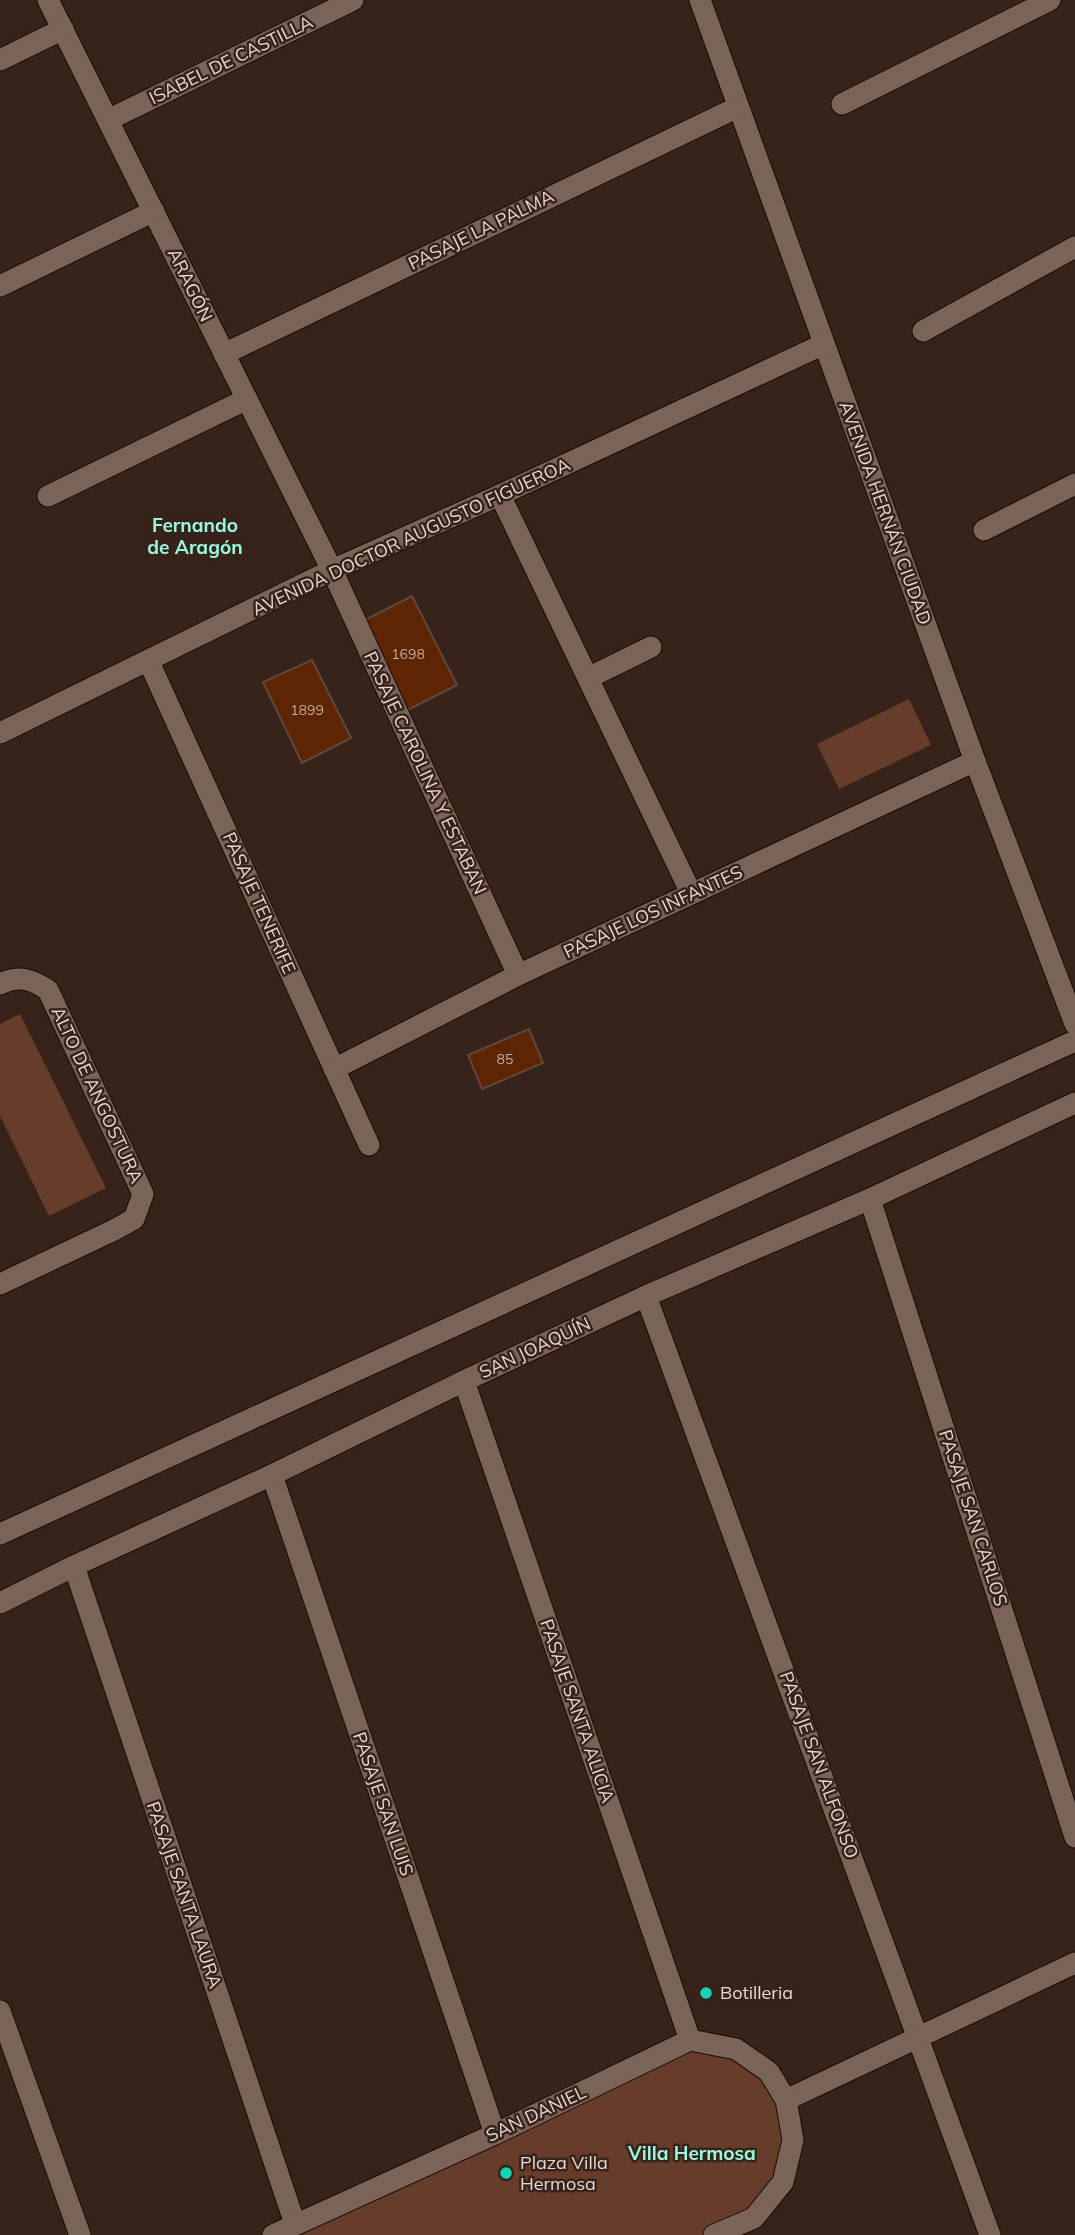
<svg xmlns="http://www.w3.org/2000/svg" width="1075" height="2235" font-family="Mulish,sans-serif">
	<style>
		.green { fill: #653d2a }
		.building { fill: #5e2505; stroke: #5f483e; stroke-width: 2 }
		.lines { fill: none; stroke-linecap: round; stroke-linejoin: round }
		.minor-casing { stroke: #1d0b04; stroke-width: 23 }
		.minor { stroke: #7a6358; stroke-width: 21 }
		.poi-dot { fill: #14d5b3; stroke: #372319; stroke-width: 2.5 }
		.labels { text-anchor: middle; stroke-width: 5; stroke-linejoin: round; paint-order: stroke }
		.number-label { font-size: 14px; fill: #c4ab9f }
		.street-label { font-size: 18px; fill: #e6d8d2; stroke: #372319 }
		.poi-label { font-size: 18px; fill: #e6d8d2; stroke: #372319; text-anchor: start }
		.neighbourhood-label { font-size: 19px; font-weight: bold; fill: #97f9e0; stroke: #372319 }
	</style>
	<rect width="100%" height="100%" fill="#372319"/>
	<g class="green">
		<path d="M909 699 931 745 839 789 817 744Z"/>
		<path d="M20 1014 106 1188 49 1216 0 1116V1024Z"/>
		<path d="M690 2040 769 2072 793 2140 754 2218 714 2235H273Z"/>
	</g>
	<g class="building">
		<path d="M412 596 457 685 404 712 359 623Z"/>
		<path d="M312 660 351 738 302 763 263 682Z"/>
		<path d="M529 1029 543 1063 482 1089 468 1055Z"/>
	</g>
	<g class="lines">
		<defs>
			<g id="minor">
				<path d="M48 0 332 570 518 975"/>
				<path d="M700 0 975 761 1075 1024"/>
				<path d="M0 60 63 29"/>
				<path d="M842 104 1050 0"/>
				<path d="M108 120 353 0"/>
				<path d="M0 286 154 211"/>
				<path d="M923 331 1075 247"/>
				<path d="M224 354 738 107"/>
				<path d="M500 495 691 893"/>
				<path d="M48 496 247 399"/>
				<path d="M984 530 1075 484"/>
				<path d="M149 662 369 1145"/>
				<path d="M588 678 651 647"/>
				<path d="M0 733 332 570 500 495 824 344"/>
				<path d="M0 984C19 975 31 979 48 990L143 1194 134 1219 114 1230 0 1284"/>
				<path d="M334 1069 518 975 975 761"/>
				<path d="M870 1199 1075 1837"/>
				<path d="M646 1296 990 2235"/>
				<path d="M464 1381 690 2040"/>
				<path d="M272 1475 495 2134"/>
				<path d="M0 1534 1075 1041"/>
				<path d="M74 1566 295 2224"/>
				<path d="M0 1603 74 1566 272 1475 464 1381 646 1296 870 1199 1075 1103"/>
				<path d="M0 2011 80 2235"/>
				<path d="M786 2100 1075 1963"/>
				<path d="M273 2235 495 2134 690 2040 736 2049 769 2072 786 2100 793 2140 783 2182 754 2218 714 2235"/>
			</g>
		</defs>
		<use href="#minor" class="minor-casing"/>
		<use href="#minor" class="minor"/>
	</g>
	<g class="poi-dot">
		<circle cx="706" cy="1993" r="7"/>
		<circle cx="506" cy="2173" r="7"/>
	</g>
	<g class="labels">
		<g class="number-label">
			<text x="408" y="659">1698</text>
			<text x="307" y="715">1899</text>
			<text x="505" y="1064">85</text>
		</g>
		<g class="street-label">
			<text transform="translate(231 60) rotate(-26)" y="6">ISABEL DE CASTILLA</text>
			<text transform="translate(481 230) rotate(-26)" y="6">PASAJE LA PALMA</text>
			<text transform="translate(190 285) rotate(64)" y="6">ARAGÓN</text>
			<text transform="translate(885 513) rotate(70)" y="6">AVENIDA HERNÁN CIUDAD</text>
			<text transform="translate(411 537) rotate(-25)" y="6">AVENIDA DOCTOR AUGUSTO FIGUEROA</text>
			<text transform="translate(425 773) rotate(65)" y="6">PASAJE CAROLINA Y ESTABAN</text>
			<text transform="translate(259 903) rotate(66)" y="6">PASAJE TENERIFE</text>
			<text transform="translate(653 912) rotate(-25)" y="6">PASAJE LOS INFANTES</text>
			<text transform="translate(97 1095) rotate(65)" y="6">ALTO DE ANGOSTURA</text>
			<text transform="translate(535 1348) rotate(-25)" y="6">SAN JOAQUÍN</text>
			<text transform="translate(973 1518) rotate(72)" y="6">PASAJE SAN CARLOS</text>
			<text transform="translate(577 1711) rotate(71)" y="6">PASAJE SANTA ALICIA</text>
			<text transform="translate(819 1765) rotate(70)" y="6">PASAJE SAN ALFONSO</text>
			<text transform="translate(383 1804) rotate(71)" y="6">PASAJE SAN LUIS</text>
			<text transform="translate(184 1895) rotate(71)" y="6">PASAJE SANTA LAURA</text>
			<text transform="translate(536 2114) rotate(-25)" y="6">SAN DANIEL</text>
		</g>
		<g class="poi-label">
			<text x="720" y="1999">Botilleria</text>
			<text x="520" y="2169">Plaza Villa<tspan x="520" dy="21">Hermosa</tspan></text>
		</g>
		<g class="neighbourhood-label">
			<text x="195" y="532">Fernando<tspan x="195" dy="22">de Aragón</tspan></text>
			<text x="692" y="2160">Villa Hermosa</text>
		</g>
	</g>
</svg>
